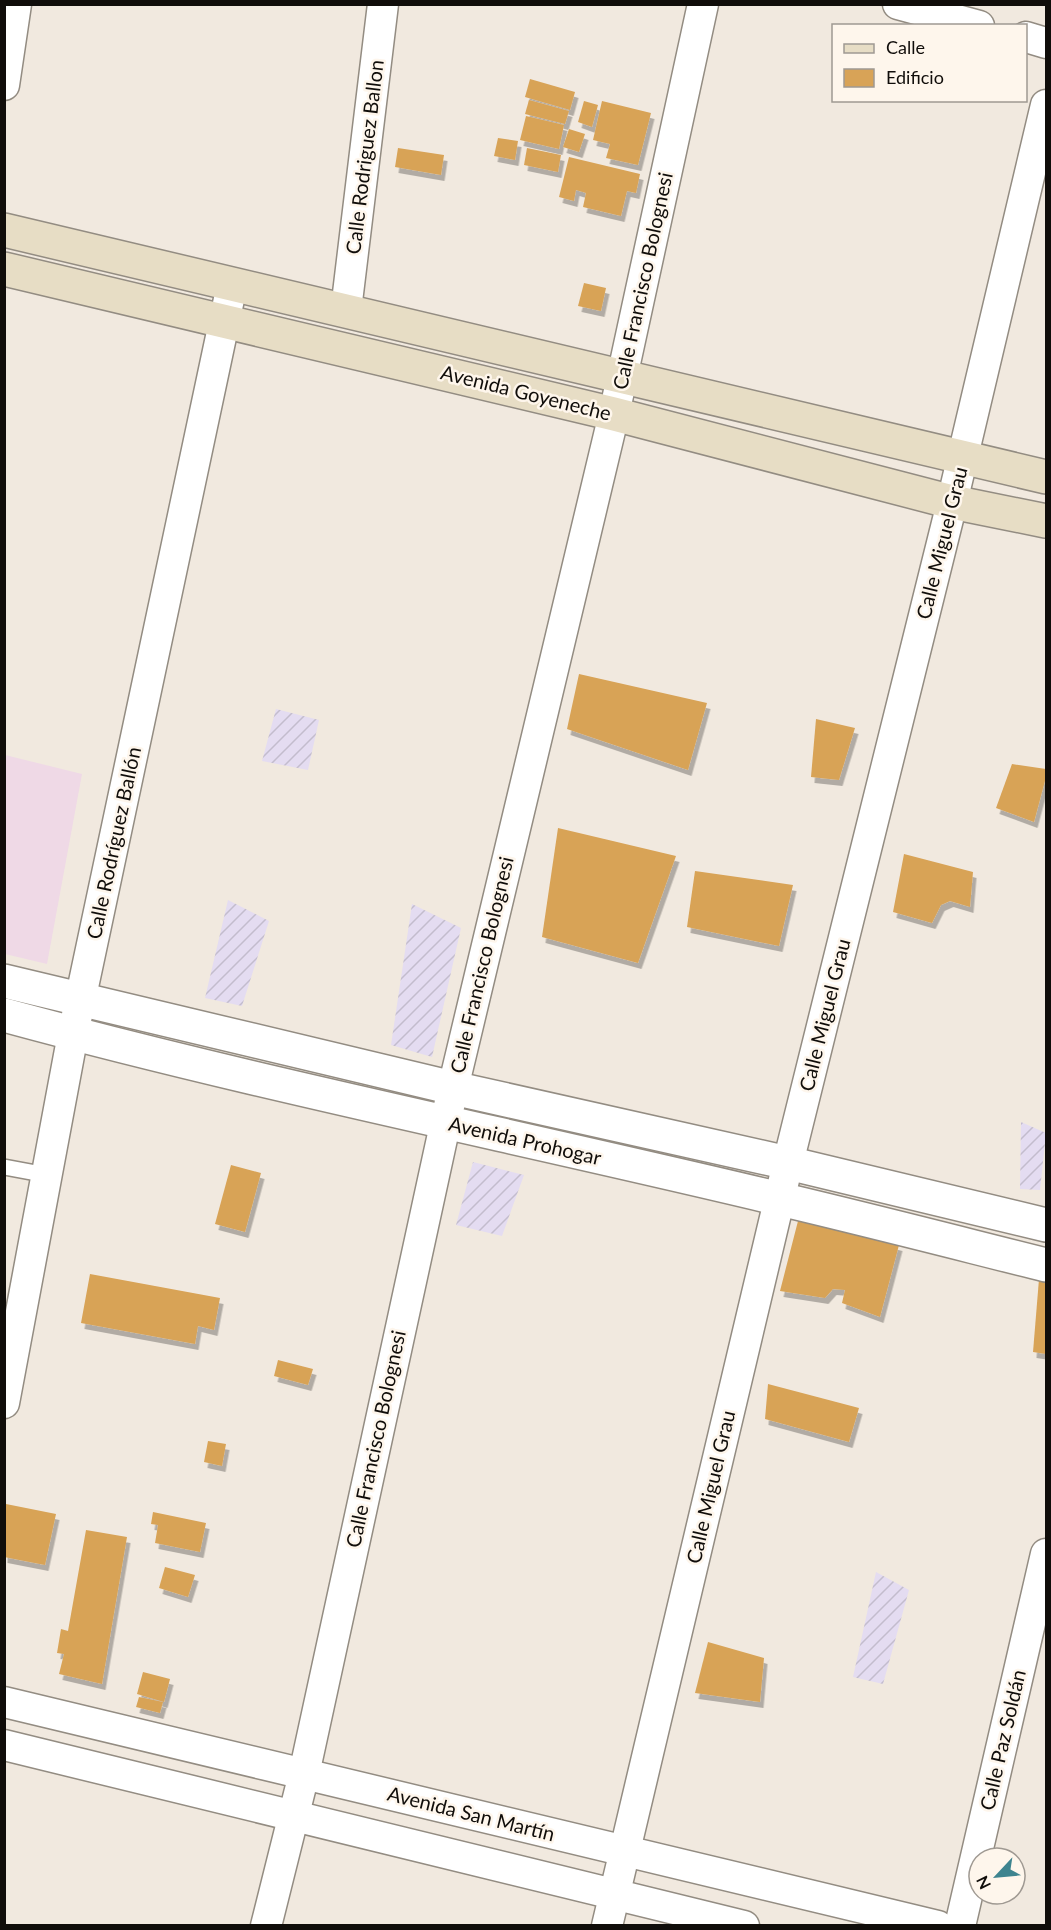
<svg xmlns="http://www.w3.org/2000/svg" width="1051" height="1930" font-family="Lato,sans-serif">
	<style>
		.industrial { fill: url(#industrial-furrows) }
		.education { fill: #efd9e6 }
		.building { fill: #d8a357; filter: url(#shadow) }
		.lines { fill: none; stroke-linecap: round; stroke-linejoin: round }
		.service-casing { stroke: #938c82; stroke-width: 18 }
		.minor-casing { stroke: #938c82; stroke-width: 33 }
		.tertiary-casing { stroke: #938c82; stroke-width: 36 }
		.secondary-casing { stroke: #938c82; stroke-width: 36 }
		.service { stroke: #fff; stroke-width: 15 }
		.minor { stroke: #fff; stroke-width: 30 }
		.tertiary { stroke: #fff; stroke-width: 33 }
		.secondary { stroke: #e7ddc5; stroke-width: 33 }
		.labels { text-anchor: middle; stroke-width: 5; stroke-linejoin: round; paint-order: stroke }
		.street-label { font-size: 20px; fill: #100d0a; stroke: #fef6ec }
	</style>
	<defs>
		<pattern id="industrial-furrows" width="10" height="10" patternUnits="userSpaceOnUse" patternTransform="scale(1.5)"><rect width="10" height="10" fill="#e4dcf1"/><path d="M-1 1l2-2M0 10L10 0M9 11l2-2" fill="none" stroke="#c3bccd"/></pattern>
		<filter id="shadow"><feDropShadow dx="3.5" dy="6" stdDeviation="0" flood-color="#0004"/></filter>
	</defs>
	<rect width="100%" height="100%" fill="#f1e9df"/>
	<g class="industrial">
		<path d="M276 709 319 720 308 770 262 761Z"/>
		<path d="M228 900 269 921 242 1006 205 998Z"/>
		<path d="M412 904 461 928 432 1057 391 1045Z"/>
		<path d="M1021 1122 1046 1133 1040 1190 1020 1189Z"/>
		<path d="M473 1162 524 1175 502 1236 456 1225Z"/>
		<path d="M876 1572 909 1590 883 1684 853 1677Z"/>
	</g>
	<path class="education" d="M5 755 82 774 47 964 5 954Z"/>
	<g class="building">
		<path d="M530 79 575 92 570 110 525 97Z"/>
		<path d="M529 100 569 111 565 124 525 114Z"/>
		<path d="M584 101 598 105 592 127 578 122Z"/>
		<path d="M602 101 651 113 638 165 606 158 610 144 593 140Z"/>
		<path d="M526 116 564 125 559 149 520 140Z"/>
		<path d="M569 129 585 134 579 152 563 147Z"/>
		<path d="M498 138 518 141 515 160 494 156Z"/>
		<path d="M398 148 444 155 441 175 395 167Z"/>
		<path d="M527 148 561 155 558 172 524 165Z"/>
		<path d="M569 157 640 174 636 193 627 191 621 216 583 207 586 193 576 190 574 201 559 197Z"/>
		<path d="M584 283 606 288 601 311 578 306Z"/>
		<path d="M579 674 707 703 688 770 567 729Z"/>
		<path d="M816 719 855 728 839 780 811 777Z"/>
		<path d="M1012 764 1046 769V777L1034 822 996 808Z"/>
		<path d="M558 828 676 856 638 963 542 937Z"/>
		<path d="M904 854 973 872 970 907 950 901 941 905 932 923 893 912Z"/>
		<path d="M695 871 793 885 779 946 687 927Z"/>
		<path d="M231 1165 261 1173 245 1232 215 1224Z"/>
		<path d="M798 1221 899 1245 880 1317 842 1303 845 1290 833 1289 825 1298 780 1291Z"/>
		<path d="M90 1274 220 1298 214 1330 198 1326 195 1344 81 1323Z"/>
		<path d="M1039 1279 1046 1281V1354L1033 1352Z"/>
		<path d="M278 1360 313 1369 308 1385 274 1376Z"/>
		<path d="M768 1384 859 1408 849 1442 765 1419Z"/>
		<path d="M208 1441 226 1444 222 1466 204 1462Z"/>
		<path d="M6 1504 56 1514 45 1565 4 1557Z"/>
		<path d="M153 1512 206 1523 200 1552 155 1543 158 1525 151 1524Z"/>
		<path d="M86 1530 127 1537 102 1684 59 1674 64 1654 57 1653 61 1629 68 1631Z"/>
		<path d="M165 1567 195 1575 188 1597 159 1588Z"/>
		<path d="M708 1642 764 1658 760 1702 695 1693Z"/>
		<path d="M143 1672 170 1679 164 1702 137 1694Z"/>
		<path d="M139 1697 163 1702 160 1713 136 1707Z"/>
	</g>
	<g class="lines">
		<defs>
			<path id="service" d="M4 1167 47 1175"/>
			<g id="minor">
				<path d="M898 4 979 26"/>
				<path d="M1026 37 1046 43"/>
				<path d="M4 85 16 4"/>
				<path d="M346 310 383 4"/>
				<path d="M4 1403 73 1034 232 285"/>
				<path d="M4 1702 938 1926"/>
				<path d="M4 1745 744 1926"/>
				<path d="M266 1926 304 1774 453 1088 614 414 703 4"/>
				<path d="M607 1926 788 1163 948 519 1046 105"/>
				<path d="M960 1926 1046 1554"/>
			</g>
			<g id="tertiary">
				<path d="M4 981 453 1088 788 1163 1046 1225"/>
				<path d="M4 1015C261 1085 522 1137 780 1199 869 1220 958 1243 1046 1265"/>
			</g>
			<g id="secondary">
				<path d="M4 230 1046 477"/>
				<path d="M4 269 614 414 952 502 1046 521"/>
			</g>
		</defs>
		<use href="#service" class="service-casing"/>
		<use href="#minor" class="minor-casing"/>
		<use href="#tertiary" class="tertiary-casing"/>
		<use href="#secondary" class="secondary-casing"/>
		<use href="#service" class="service"/>
		<use href="#minor" class="minor"/>
		<use href="#tertiary" class="tertiary"/>
		<use href="#secondary" class="secondary"/>
	</g>
	<g class="labels">
		<g class="street-label">
			<text transform="translate(365 157) rotate(-83)" y="7">Calle Rodriguez Ballon</text>
			<text transform="translate(643 281) rotate(-78)" y="7">Calle Francisco Bolognesi</text>
			<text transform="translate(526 393) rotate(14)" y="7">Avenida Goyeneche</text>
			<text transform="translate(942 543) rotate(-76)" y="7">Calle Miguel Grau</text>
			<text transform="translate(114 843) rotate(-78)" y="7">Calle Rodríguez Ballón</text>
			<text transform="translate(482 965) rotate(-77)" y="7">Calle Francisco Bolognesi</text>
			<text transform="translate(825 1015) rotate(-76)" y="7">Calle Miguel Grau</text>
			<text transform="translate(525 1141) rotate(13)" y="7">Avenida Prohogar</text>
			<text transform="translate(376 1439) rotate(-78)" y="7">Calle Francisco Bolognesi</text>
			<text transform="translate(711 1487) rotate(-77)" y="7">Calle Miguel Grau</text>
			<text transform="translate(1003 1740) rotate(-77)" y="7">Calle Paz Soldán</text>
			<text transform="translate(471 1814) rotate(14)" y="7">Avenida San Martín</text>
		</g>
	</g>
	<rect width="1051" height="1930" fill="none" stroke="#100d0a" stroke-width="12"/>
	<rect x="832" y="24" width="195" height="78" fill="#fef6ec" stroke="#9f9992" stroke-width="1.5"/>
	<rect x="844" y="44" width="30" height="9" fill="#e7ddc5" stroke="#9f9992" stroke-width="1.5"/>
	<text x="886" y="54" font-size="18" fill="#100d0a">Calle</text>
	<rect x="844" y="69" width="30" height="18" fill="#d8a357" stroke="#9f9992" stroke-width="1.5"/>
	<text x="886" y="84" font-size="18" fill="#100d0a">Edificio</text>
	<g transform="translate(997 1876) rotate(244)"><circle r="28" fill="#fef6ec" stroke="#9f9992" stroke-width="1.5"/>
	<path d="M0-4.5L10 22L0 15L-10 22Z" fill="#3e848f"/>
	<text y="-9" font-size="16" font-weight="bold" text-anchor="middle" fill="#100d0a">N</text>
	</g>
</svg>
